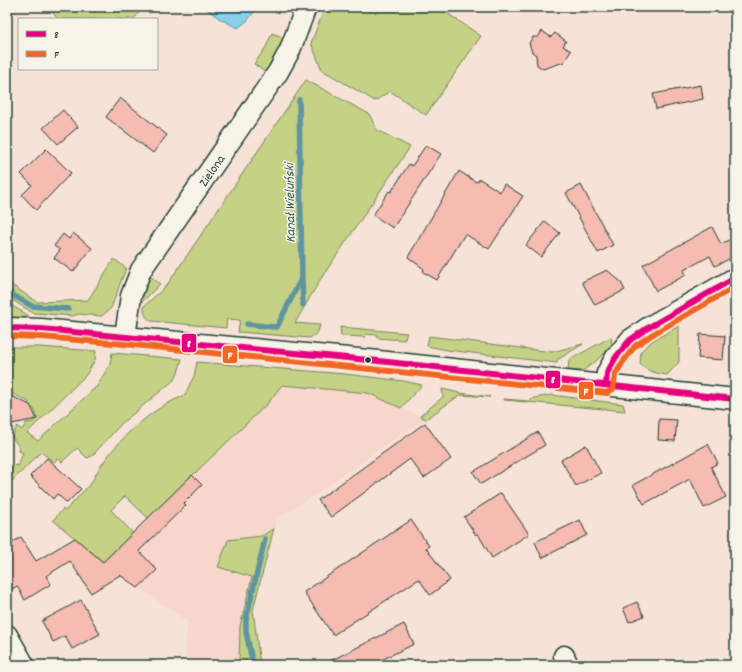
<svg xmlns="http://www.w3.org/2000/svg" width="742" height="672" font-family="Dekko,sans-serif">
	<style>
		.built { fill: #f7d6cc }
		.green { fill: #c5d184; stroke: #72875c }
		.water { fill: #89d0ea; stroke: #5f95a1 }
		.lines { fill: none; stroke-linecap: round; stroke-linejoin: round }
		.stream { stroke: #5f95a1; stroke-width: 5.5 }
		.building { fill: #f6bbb1; stroke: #1f3d34 }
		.minor-casing { stroke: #1f3d34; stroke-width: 23 }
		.minor { stroke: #f7f3e8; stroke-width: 20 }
		.bus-1-casing { stroke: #f7f3e8; stroke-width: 9 }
		.bus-2-casing { stroke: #f7f3e8; stroke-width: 9 }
		.bus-1 { stroke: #e5007d; stroke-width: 6 }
		.bus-2 { stroke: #f26522; stroke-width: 6 }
		.bus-dot { fill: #1f3d34; stroke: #f7f3e8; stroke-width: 1.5 }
		.labels { text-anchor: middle; stroke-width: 3; stroke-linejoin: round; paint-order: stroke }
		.street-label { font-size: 13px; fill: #1f3d34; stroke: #f7f3e8 }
		.water-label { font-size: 14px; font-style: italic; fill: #345a58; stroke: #f7f3e8 }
		.line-badge { stroke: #f7f3e8; stroke-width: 1.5 }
		.badge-label { font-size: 11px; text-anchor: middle; font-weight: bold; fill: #fff }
	</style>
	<rect width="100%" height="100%" fill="#f7e2d8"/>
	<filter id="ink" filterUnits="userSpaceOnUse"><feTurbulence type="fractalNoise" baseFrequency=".025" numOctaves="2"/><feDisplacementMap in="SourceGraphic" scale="8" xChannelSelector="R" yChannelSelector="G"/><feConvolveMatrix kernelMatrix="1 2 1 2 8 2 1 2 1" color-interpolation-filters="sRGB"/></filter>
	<g filter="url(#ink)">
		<path class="built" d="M282 385 368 393 426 419 390 442 319 492 277 519 274 528 262 536 240 626 239 665H186L187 621 103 562 192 475 267 404Z"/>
		<g class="green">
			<path d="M48 7H143L134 19H58Z"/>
			<path d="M325 7H438L481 36 426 115 390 91 375 101 322 70 311 43Z"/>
			<path d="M272 33 283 37 275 59 265 72 254 64 266 47Z"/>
			<path d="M306 80 369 114 377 130 410 147 320 280 295 323 320 325 318 332 310 338 238 332 240 320 227 319 226 328 151 321C146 318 143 312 144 306L161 291 169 282Z"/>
			<path d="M114 259 126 268 111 308 102 316 78 314 73 316 33 313 7 297V282L37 302 88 300Z"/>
			<path d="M149 275 160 284 141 303 139 302Z"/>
			<path d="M7 303 28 315 30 318 7 317Z"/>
			<path d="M679 326V362L667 375C656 373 647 372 640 364L641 351 652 341Z"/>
			<path d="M340 327 407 333 404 340 377 338V335L366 334 365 337 341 336Z"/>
			<path d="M429 336 552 352 583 344 557 360V363L447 350 427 346Z"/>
			<path d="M611 337 612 346 596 361 584 370 582 371 568 370 569 360Z"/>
			<path d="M7 347H40L96 351 95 360 86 375 27 433 38 441 97 386 110 364 112 353 182 359 178 373 174 380 122 423 92 456 87 458 77 448 62 462 58 458 54 462 41 452 7 486V472L13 468 15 465 18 466 23 453 19 451 20 448 12 437 17 426 22 430 26 423 33 422 36 414 34 409 27 406 29 402 7 391Z"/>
			<path d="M197 362 345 374 404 381 422 385 401 408 368 393 282 385 267 404 148 518 125 496 111 510 133 533 103 562 53 520 63 509 65 511 91 483 100 467 111 452 132 429 151 414 166 404 183 396 185 394 194 376Z"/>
			<path d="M442 389 460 393 490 397 460 395 426 419 420 416 443 397Z"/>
			<path d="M551 395 623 404 625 411 504 400V399L529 401 534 398Z"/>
			<path d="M274 528 253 610 260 665H239L240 626 252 577 218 567 228 540 262 536Z"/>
		</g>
		<path class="water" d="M204 7H258L247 21 238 28 220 19Z"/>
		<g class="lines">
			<g class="stream">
				<path d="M299 100 302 279 303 305"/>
				<path d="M7 292 32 306 68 309"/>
				<path d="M247 324 274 327H277L301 279"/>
				<path d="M253 665 246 632V619L265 539"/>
			</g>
		</g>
		<g class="building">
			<path d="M542 31 551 37 555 33 566 41 563 46 571 51 564 62 543 69 537 65 536 55 532 52 529 43 533 37H538Z"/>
			<path d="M701 85 703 99 656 109 653 94Z"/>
			<path d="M120 98 167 135 153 153 106 117Z"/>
			<path d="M63 110 78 127 58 144 43 128Z"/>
			<path d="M426 145 441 154 393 228 373 215 389 191 391 192 409 164 412 166Z"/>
			<path d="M46 149 71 173 36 210 22 195 32 185 21 174Z"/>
			<path d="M459 171 476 182 480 179 500 192 504 184 523 196 489 249 465 234 437 280 423 272 424 269 408 257Z"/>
			<path d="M581 185 613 245 598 253 566 193Z"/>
			<path d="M545 221 560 233 541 257 526 245Z"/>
			<path d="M712 227 721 244 735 237V256L715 266 710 256 684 270 686 275 656 291 643 265Z"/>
			<path d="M73 233 92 248 73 272 54 258 60 250 54 246 63 234 69 239Z"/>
			<path d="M607 270 620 281 625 290 595 305 582 282Z"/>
			<path d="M700 334 725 336 723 360 698 358Z"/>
			<path d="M7 394 30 405 37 419 7 425Z"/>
			<path d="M659 419 677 420 675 441 658 440Z"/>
			<path d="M425 423 451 459 424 478 410 459 331 517 318 500Z"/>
			<path d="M538 432 545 445 481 484 473 472Z"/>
			<path d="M708 444 718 463 711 467 726 497 704 508 690 479 644 504 633 485Z"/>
			<path d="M586 445 601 473 576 486 561 460Z"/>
			<path d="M47 458 81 489 67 503 57 494 53 499 30 476Z"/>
			<path d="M192 475 202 485 184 503 186 505 139 551 157 570 138 588 120 575 91 593 70 561 46 576 51 584 25 600 17 586 12 589 7 580V546L21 537 36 561 75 538 103 562Z"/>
			<path d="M501 493 529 534 492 558 478 534 476 535 464 517Z"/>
			<path d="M411 520 429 546 426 548 450 580 430 595 419 579 333 635 304 592Z"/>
			<path d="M580 520 587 535 542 558 535 542Z"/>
			<path d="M81 600 100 634 72 649 65 636 53 642 42 621Z"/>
			<path d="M637 602 644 616 629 622 623 608Z"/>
			<path d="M404 624 414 644 371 665H322Z"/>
		</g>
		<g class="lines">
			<defs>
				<g id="minor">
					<path d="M7 328 41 329 369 360 735 399"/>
					<path d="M125 336 131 296 141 270 278 72 290 50 306 7"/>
					<path d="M606 385 607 373 616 357 630 340 649 327 735 278"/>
					<path d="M7 635 24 665"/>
					<path d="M564 656 568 665"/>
				</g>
			</defs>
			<use href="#minor" class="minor-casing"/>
			<use href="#minor" class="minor"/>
			<defs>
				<g id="bus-1">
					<path d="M7 328 41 329 369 360 735 399"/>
					<path d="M606 385 607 373 616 357 630 340 649 327 735 278"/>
				</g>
				<path id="bus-2" d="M7 336 41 337 124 344 607 393 613 389 615 375 623 362 635 346 653 334 735 287"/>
			</defs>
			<use href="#bus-1" class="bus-1-casing"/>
			<use href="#bus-2" class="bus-2-casing"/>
			<use href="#bus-1" class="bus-1"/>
			<use href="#bus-2" class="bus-2"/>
		</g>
	</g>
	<circle class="bus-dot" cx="368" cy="360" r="3.5"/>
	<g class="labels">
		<g class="street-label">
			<text transform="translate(211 170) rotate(-55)" y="5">Zielona</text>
		</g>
		<g class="water-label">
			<text transform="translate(289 203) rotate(-91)" y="5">Kanał Wieluński</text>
		</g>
	</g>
	<g class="line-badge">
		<rect x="181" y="333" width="16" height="20" rx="4" fill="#e5007d"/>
		<rect x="222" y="345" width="16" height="19" rx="4" fill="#f26522"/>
		<rect x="545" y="370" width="16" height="19" rx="4" fill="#e5007d"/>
		<rect x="578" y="381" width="16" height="19" rx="4" fill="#f26522"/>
	</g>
	<g class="badge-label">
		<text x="189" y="347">8</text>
		<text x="230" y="359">F</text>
		<text x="553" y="383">8</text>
		<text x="586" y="395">F</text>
	</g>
	<rect width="742" height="672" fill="none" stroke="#f7f3e8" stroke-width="24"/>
	<rect x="12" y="12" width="718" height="648" fill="none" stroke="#1f3d34" stroke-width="1.5" filter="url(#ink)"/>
	<rect x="18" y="18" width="140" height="52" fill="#f7f3e8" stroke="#a1aaa0"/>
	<rect x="26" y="31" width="20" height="6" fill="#e5007d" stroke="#a1aaa0"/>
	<text x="54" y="38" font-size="12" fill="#1f3d34">8</text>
	<rect x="26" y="51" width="20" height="6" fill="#f26522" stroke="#a1aaa0"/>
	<text x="54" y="58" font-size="12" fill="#1f3d34">F</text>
</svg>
